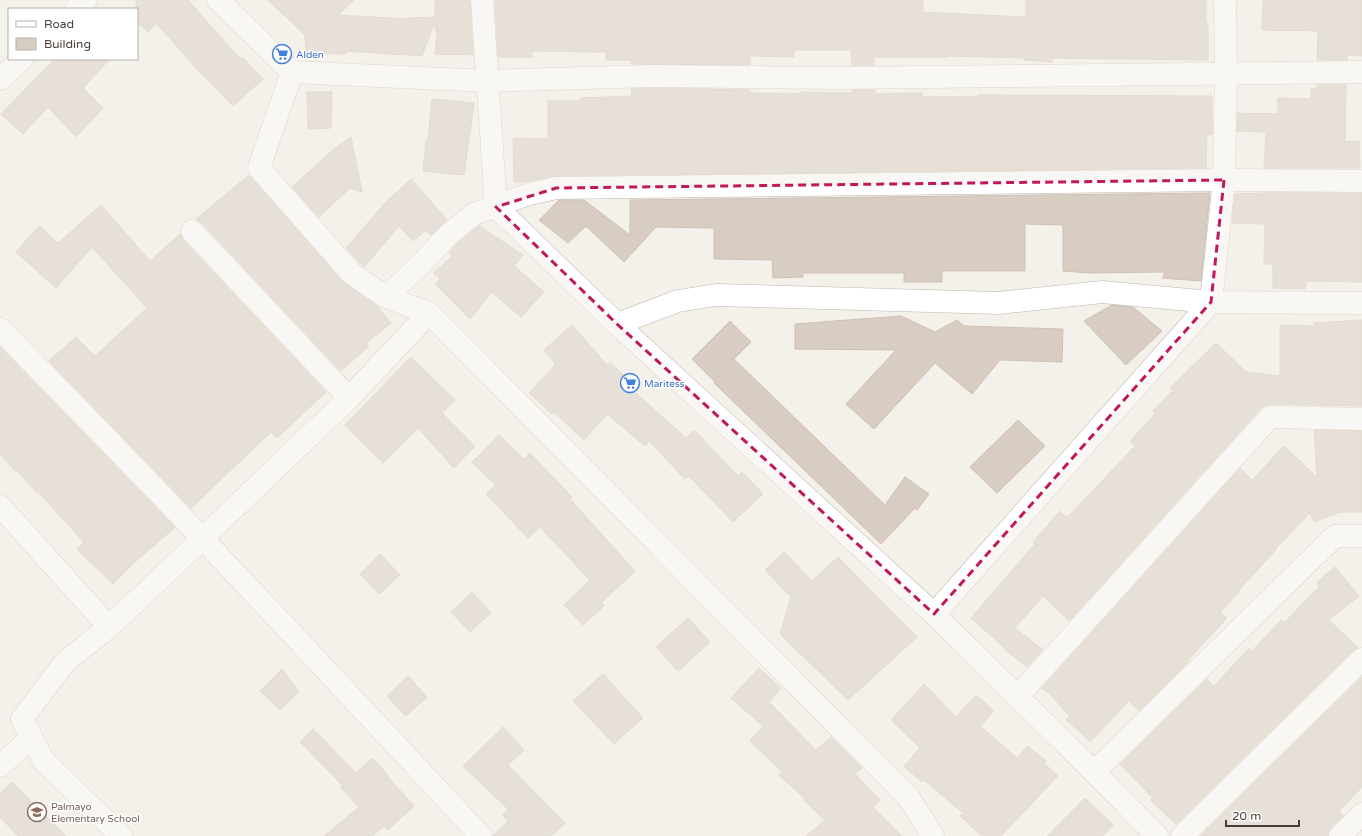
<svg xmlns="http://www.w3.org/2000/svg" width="1362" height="836" font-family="'Varela Round',sans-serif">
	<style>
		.building { fill: #d8cdc3; stroke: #d0c0b3 }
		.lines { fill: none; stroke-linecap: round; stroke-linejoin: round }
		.street-casing { stroke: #c0b6ad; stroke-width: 23 }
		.street { stroke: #fff; stroke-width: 22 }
		.marked { fill: none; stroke: #c2185b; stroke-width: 3; stroke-dasharray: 8 5; stroke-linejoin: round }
		.labels { text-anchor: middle; stroke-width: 3; stroke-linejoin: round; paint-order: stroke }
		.shop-label { font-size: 10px; fill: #366cbe; stroke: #fff; text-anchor: start }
		.education-label { font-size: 10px; fill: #785e54; stroke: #fff; text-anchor: start }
	</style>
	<rect width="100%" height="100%" fill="#f4f0ea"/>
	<g class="building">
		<path d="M136 0H188L240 59 242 57 263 79 233 106 198 70 156 23 148 32 137 22Z"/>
		<path d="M268 0H354L338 15 409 19V18L435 17V0H470L473 55 435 54 437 31 435 30V21L422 56 346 51V54L306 53 305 35Z"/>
		<path d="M495 0H923V12L1026 17V0H1206V23H1208V60L1052 58V62L1024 60V58L947 56V57H874V65H852L851 50H793L794 57 750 56V65L631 64V60H606V52L532 51V57H498Z"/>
		<path d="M1263 0H1362V56L1347 55V60H1317L1318 31 1262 30Z"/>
		<path d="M55 59H110L83 88 103 108 76 137 48 107 23 134 1 114Z"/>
		<path d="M1317 85H1346L1345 142 1359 141 1360 168H1264L1266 132 1237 131 1238 113 1278 114V98L1311 99V89H1317Z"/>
		<path d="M652 88 750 90V93L800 94V92L852 93V90H875V94L922 93V97H978V95L1212 96V135L1207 134 1206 168 556 176 524 182H514L513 138 548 139V101H581V98L632 96 631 89Z"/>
		<path d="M307 92H332L331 128 308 129Z"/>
		<path d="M432 99 474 103 464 175 423 171 426 140H428Z"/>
		<path d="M351 137 362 192 350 188 319 217 292 187 335 148Z"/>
		<path d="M249 175 343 282 377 306 391 323 365 344 369 346 341 371 201 222 196 219Z"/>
		<path d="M411 179 447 220 431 235 426 230 413 241 399 226 364 267 346 248 385 203Z"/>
		<path d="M1208 193H1210L1201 281 1162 278 1164 277V272L1089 273 1063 271V225L1025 224V271H942V282H904V273H803V277L773 278 772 260 714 259V228L656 227 624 262 586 226 568 243 539 220 559 200H584L630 235V200Z"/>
		<path d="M1263 193H1362V282L1306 281 1305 289 1273 288V264H1264L1265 224 1232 223 1235 194Z"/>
		<path d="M101 205 150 261 180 234 183 240 326 392 277 438 271 432 191 508 49 361 76 337 95 356 147 308 92 247 56 288 16 252 39 226 58 243Z"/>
		<path d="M479 226 523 255 514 266 544 292 521 317 492 292 470 319 436 285 440 278 434 273 452 256 449 253 457 244Z"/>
		<path d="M1112 305 1133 307 1162 331 1126 365 1084 321Z"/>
		<path d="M901 316 935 332 957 320 964 326 1063 329 1062 362 1000 360 972 394 935 363 874 429 846 404 896 350 795 349V324Z"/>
		<path d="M1362 320V406L1270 404 1265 405 1261 408 1069 621 1043 596 1015 628 1043 650 1027 667 1004 649 1005 648 971 618 1035 544 1033 542 1060 511 1067 518 1135 446 1130 441 1155 414 1153 411 1173 390 1170 388 1216 343 1246 372 1280 376V325L1314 326V323Z"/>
		<path d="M730 321 751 342 734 359 885 505 905 477 929 494 917 510 915 508 881 544 714 383 715 382 692 359Z"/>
		<path d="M572 325 607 365 610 363 633 383 629 387 686 438 694 430 738 476 742 472 763 494 733 522 689 476 685 479 649 441 645 446 607 414 584 440 554 412 552 414 529 393 556 364 544 350Z"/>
		<path d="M0 347 173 525 174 528 135 562 113 584 77 549 84 542 38 492 37 493 17 470 16 472 0 454Z"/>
		<path d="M411 357 455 400 442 413 475 446 454 468 418 428 383 463 345 425Z"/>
		<path d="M1018 420 1045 446 997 493 970 467Z"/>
		<path d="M1314 430 1362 431V512H1339L1314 522 1310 513 1275 549 1276 550 1239 590 1240 591 1220 612 1227 618 1187 661 1188 662 1139 711 1129 701 1090 742 1080 732 1066 720 1070 717 1052 696 1042 688 1240 468 1252 480 1284 446 1317 477Z"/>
		<path d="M499 435 524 459 530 453 572 497 570 499 635 571 601 603 604 606 583 625 564 605 590 580 540 527 528 538 486 494 496 485 472 462Z"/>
		<path d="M784 552 812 581 838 557 917 637 848 700 780 634 791 597 765 570Z"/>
		<path d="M380 554 400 575 379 594 360 574Z"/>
		<path d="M1335 567 1359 596 1329 620 1358 648 1353 650 1176 824 1150 800 1153 798 1120 764 1207 679 1214 686 1249 648 1252 651 1281 620 1284 623 1320 586 1317 582Z"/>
		<path d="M472 592 491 613 470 632 451 612Z"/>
		<path d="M688 618 710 642 678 671 656 647Z"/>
		<path d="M759 668 781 688 769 702 816 750 831 737 862 768 855 774 880 800 873 807 902 836H806L825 820 804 800 805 799 779 775 782 772 750 741 763 726 731 698Z"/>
		<path d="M282 669 299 692 280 710 260 691Z"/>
		<path d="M603 674 643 718 614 744 573 701Z"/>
		<path d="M408 676 427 697 406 716 387 696Z"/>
		<path d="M1362 677V787L1339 811 1343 816 1331 827 1328 832V836H1200Z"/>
		<path d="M924 684 956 717 976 695 994 711 980 726 1017 758 1028 746 1046 761 1044 763 1058 776 1001 836H982L960 816 963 813 924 780 922 782 904 766 920 748 891 720Z"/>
		<path d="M503 727 524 750 508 765 565 823 551 836H493L508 821 502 815 508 809 463 766Z"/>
		<path d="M313 729 356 773 372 758 388 775 387 776 414 806 388 830 384 826 373 836H324L359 807 341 788 343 786 300 742Z"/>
		<path d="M12 782 66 836H18L0 817V793Z"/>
		<path d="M1085 798 1113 825 1103 836H1047Z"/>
	</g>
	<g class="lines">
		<defs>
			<g id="street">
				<path d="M218 0 292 72 487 81 652 76 836 78 1362 72"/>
				<path d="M482 0 496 207 617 324 934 614 1094 772 1157 836"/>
				<path d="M76 9 86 0"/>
				<path d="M292 72 259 168 352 274 386 297"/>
				<path d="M0 79 22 59"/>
				<path d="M192 231 349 398"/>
				<path d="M617 324 678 301 716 295 998 303 1102 292 1211 302 1362 303"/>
				<path d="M0 329C164 495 322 666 481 836"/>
				<path d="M0 506 109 627"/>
				<path d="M934 614 1211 302 1224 180 1226 72 1225 0"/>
				<path d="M1017 697 1270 417 1362 419"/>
				<path d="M0 766 31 738"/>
				<path d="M1094 772 1335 536H1362"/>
				<path d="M121 836 43 760 22 719 65 662 109 627 203 538 349 398 429 313"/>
				<path d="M933 836 909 798 429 313 386 297 421 264 448 235 474 214 529 194 556 188 1224 180 1362 181"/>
				<path d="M1182 836 1362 659"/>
				<path d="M1340 836 1362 814"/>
			</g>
		</defs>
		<use href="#street" class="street-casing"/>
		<use href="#street" class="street"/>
	</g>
	<path d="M0 0H1362V836H0ZM1224 180 1211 302 934 614 617 324 496 207 556 188Z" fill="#f4f0ea" fill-opacity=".55" fill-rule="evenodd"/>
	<path class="marked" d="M1224 180 1211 302 934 614 617 324 496 207 556 188Z"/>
	<defs>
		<symbol id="supermarket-ring" viewBox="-11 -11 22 22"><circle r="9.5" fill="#fff" stroke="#3f7fe0" stroke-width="1.5"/><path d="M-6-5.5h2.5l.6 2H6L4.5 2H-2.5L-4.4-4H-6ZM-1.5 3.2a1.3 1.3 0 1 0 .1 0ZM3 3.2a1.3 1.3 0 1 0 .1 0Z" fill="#3f7fe0"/></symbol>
		<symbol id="school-ring" viewBox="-11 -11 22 22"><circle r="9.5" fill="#fff" stroke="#8d6e63" stroke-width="1.5"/><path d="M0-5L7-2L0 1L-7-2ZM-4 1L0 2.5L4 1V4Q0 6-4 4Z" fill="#8d6e63"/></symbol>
	</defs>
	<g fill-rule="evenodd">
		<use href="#supermarket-ring" x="271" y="43" width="22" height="22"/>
		<use href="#supermarket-ring" x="619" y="372" width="22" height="22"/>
		<use href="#school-ring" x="26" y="801" width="22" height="22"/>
	</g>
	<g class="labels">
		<g class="shop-label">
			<text x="296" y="58">Alden</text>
			<text x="644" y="387">Maritess</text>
		</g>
		<g class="education-label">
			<text x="51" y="810">Palmayo<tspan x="51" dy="12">Elementary School</tspan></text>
		</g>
	</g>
	<rect x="8" y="8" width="130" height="52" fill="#ffffff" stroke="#b6b2af"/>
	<rect x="16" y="21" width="20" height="6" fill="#ffffff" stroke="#b6b2af"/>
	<text x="44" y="28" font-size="12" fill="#483f38">Road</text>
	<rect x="16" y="38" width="20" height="12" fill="#d8cdc3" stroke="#b6b2af"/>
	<text x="44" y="48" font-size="12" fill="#483f38">Building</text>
	<path d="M1226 820v6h73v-6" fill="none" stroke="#483f38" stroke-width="2"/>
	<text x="1232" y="820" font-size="12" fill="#483f38" stroke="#ffffff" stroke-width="3" paint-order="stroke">20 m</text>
</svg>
